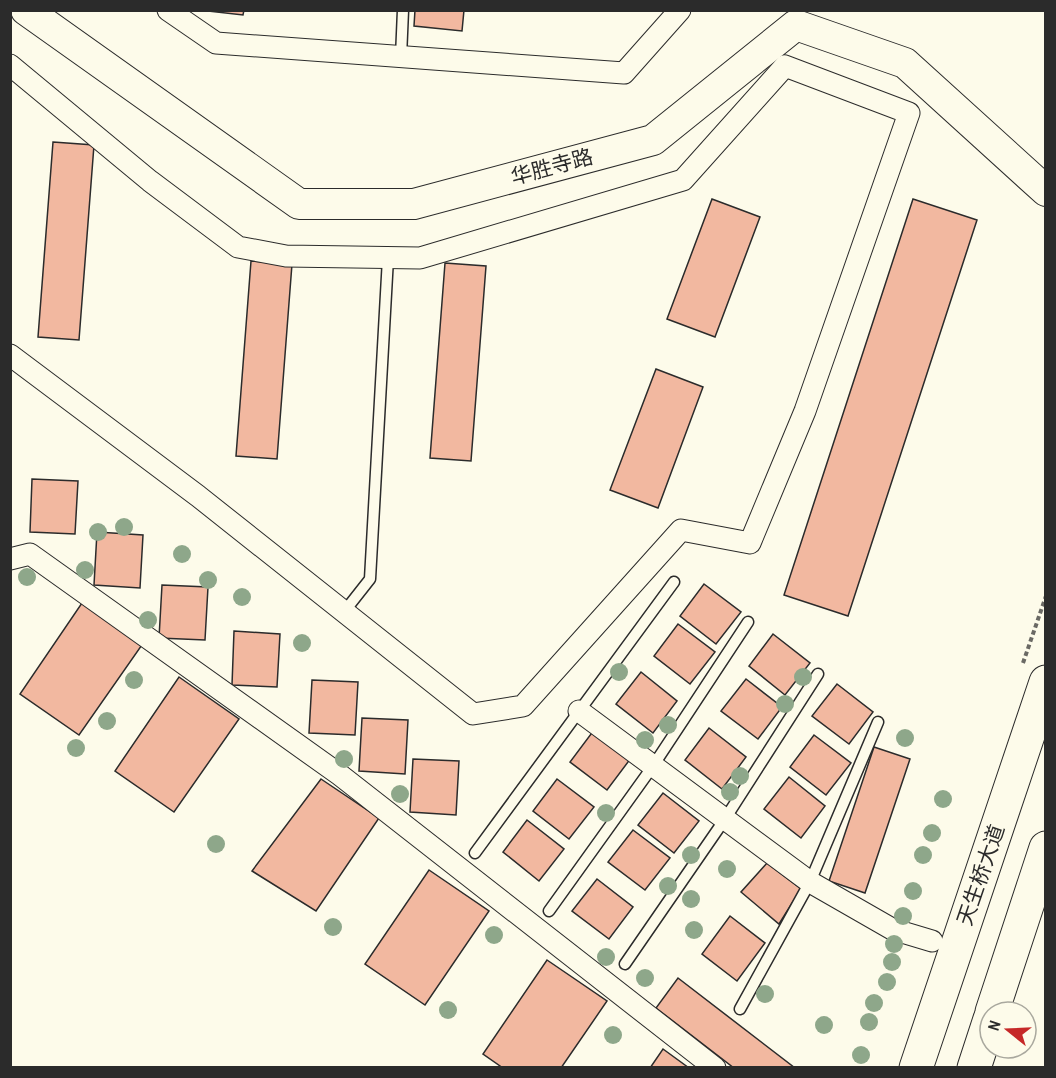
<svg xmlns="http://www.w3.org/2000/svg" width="1056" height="1078" font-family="'Archivo Narrow','Noto Sans SC',sans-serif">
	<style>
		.building { fill: #f2b8a0; stroke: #2b2b2b; stroke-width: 1.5 }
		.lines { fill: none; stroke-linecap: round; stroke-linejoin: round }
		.lane-casing { stroke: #2b2b2b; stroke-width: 13 }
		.street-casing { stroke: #2b2b2b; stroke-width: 23 }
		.secondary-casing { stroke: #2b2b2b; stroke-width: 32 }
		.primary-casing { stroke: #2b2b2b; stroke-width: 35 }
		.path { stroke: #6a6964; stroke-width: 4; stroke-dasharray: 4.5 3; stroke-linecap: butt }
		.lane { stroke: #fdfbea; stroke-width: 10 }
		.street { stroke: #fdfbea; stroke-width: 21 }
		.secondary { stroke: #fdfbea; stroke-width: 30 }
		.primary { stroke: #fdfbea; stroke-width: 33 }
		.tree { fill: #8ea78a }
		.labels { text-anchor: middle; stroke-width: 4.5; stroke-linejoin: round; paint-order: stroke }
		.street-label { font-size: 21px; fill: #2b2b2b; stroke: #fdfbea }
	</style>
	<rect width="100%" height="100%" fill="#fdfbea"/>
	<g class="building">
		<path d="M199 10H244L243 15Z"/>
		<path d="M415 10H464L462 31 414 26Z"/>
		<path d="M53 142 94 145 79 340 38 337Z"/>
		<path d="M712 199 760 217 715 337 667 319Z"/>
		<path d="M913 199 977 220 848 616 784 595Z"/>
		<path d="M251 261 292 264 277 459 236 456Z"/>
		<path d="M445 263 486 266 471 461 430 458Z"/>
		<path d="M656 369 703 387 658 508 610 490Z"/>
		<path d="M32 479 78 481 75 534 30 532Z"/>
		<path d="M97 532 143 535 140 588 94 585Z"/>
		<path d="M704 584 741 612 716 644 680 616Z"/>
		<path d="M162 585 208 587 205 640 159 638Z"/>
		<path d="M84 600 144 642 79 735 20 694Z"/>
		<path d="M678 624 715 652 690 684 654 656Z"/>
		<path d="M234 631 280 634 277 687 232 685Z"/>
		<path d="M773 634 810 663 785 695 749 666Z"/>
		<path d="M641 672 677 701 653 733 616 704Z"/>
		<path d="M179 677 239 719 174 812 115 771Z"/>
		<path d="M746 679 782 707 758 739 721 711Z"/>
		<path d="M312 680 358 682 355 735 309 733Z"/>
		<path d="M837 684 873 712 849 744 812 716Z"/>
		<path d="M362 718 408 720 405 774 359 771Z"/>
		<path d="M709 728 746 757 722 789 685 760Z"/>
		<path d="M594 730 631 758 607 790 570 762Z"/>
		<path d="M814 735 851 763 826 795 790 767Z"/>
		<path d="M874 747 910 759 865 893 829 881Z"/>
		<path d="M413 759 459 761 456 815 410 812Z"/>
		<path d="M789 777 825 806 801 838 764 809Z"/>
		<path d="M321 779 379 818 316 911 252 871Z"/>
		<path d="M557 779 594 807 569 839 533 811Z"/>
		<path d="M663 793 699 821 674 853 638 825Z"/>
		<path d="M527 820 564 849 539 881 503 852Z"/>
		<path d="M633 830 670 858 645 890 608 862Z"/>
		<path d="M767 863 801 889 779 924 741 892Z"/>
		<path d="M429 870 489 911 425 1005 365 964Z"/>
		<path d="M597 879 633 907 609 939 572 911Z"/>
		<path d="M730 916 765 943 737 981 702 954Z"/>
		<path d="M547 960 607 1001 561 1068H503L483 1054Z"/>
		<path d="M678 978 795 1068H734L656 1008Z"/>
		<path d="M663 1049 689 1068H650Z"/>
	</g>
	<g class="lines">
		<defs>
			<g id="lane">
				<path d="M401 57 403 10"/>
				<path d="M344 612 370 579 388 258"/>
				<path d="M475 853 674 582"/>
				<path d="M549 911 653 766 748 622"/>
				<path d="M625 964 725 819 818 674"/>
				<path d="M740 1009 810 882 878 722"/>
			</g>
			<g id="street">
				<path d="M168 10 216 43 624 73 680 10"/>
				<path d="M10 65 150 181 238 247 286 256 420 258 683 180 785 66 909 113 805 411 750 543 681 530 523 706 473 714 198 496 10 355"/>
				<path d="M10 559 30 554 340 775 715 1068"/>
				<path d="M579 711 810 882 892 929 932 941"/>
			</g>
			<path id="secondary" d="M26 10 299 204H414L653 140 796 25 905 63 1046 191"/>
			<g id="primary">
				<path d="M992 1012 1046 848"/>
				<path d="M916 1068 1046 682"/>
				<path d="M974 1068 990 1019"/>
			</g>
		</defs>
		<use href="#lane" class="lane-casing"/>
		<use href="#street" class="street-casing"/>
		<use href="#secondary" class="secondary-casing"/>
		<use href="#primary" class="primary-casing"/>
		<path class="path" d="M1023 663 1046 596"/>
		<use href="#lane" class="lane"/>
		<use href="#street" class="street"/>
		<use href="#secondary" class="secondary"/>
		<use href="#primary" class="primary"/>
	</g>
	<g class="tree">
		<circle cx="124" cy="527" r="9"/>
		<circle cx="98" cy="532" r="9"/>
		<circle cx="182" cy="554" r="9"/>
		<circle cx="85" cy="570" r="9"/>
		<circle cx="27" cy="577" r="9"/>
		<circle cx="208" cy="580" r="9"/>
		<circle cx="242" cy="597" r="9"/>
		<circle cx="148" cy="620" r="9"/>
		<circle cx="302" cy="643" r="9"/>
		<circle cx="619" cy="672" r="9"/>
		<circle cx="803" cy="677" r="9"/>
		<circle cx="134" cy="680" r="9"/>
		<circle cx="785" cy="704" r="9"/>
		<circle cx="107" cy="721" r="9"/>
		<circle cx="668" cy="725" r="9"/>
		<circle cx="905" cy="738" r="9"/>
		<circle cx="645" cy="740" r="9"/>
		<circle cx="76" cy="748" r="9"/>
		<circle cx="344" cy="759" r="9"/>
		<circle cx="740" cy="776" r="9"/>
		<circle cx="730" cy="792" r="9"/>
		<circle cx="400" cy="794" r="9"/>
		<circle cx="943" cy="799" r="9"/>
		<circle cx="606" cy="813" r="9"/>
		<circle cx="932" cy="833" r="9"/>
		<circle cx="216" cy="844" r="9"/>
		<circle cx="691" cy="855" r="9"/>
		<circle cx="923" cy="855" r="9"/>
		<circle cx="727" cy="869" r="9"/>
		<circle cx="668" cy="886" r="9"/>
		<circle cx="913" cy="891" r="9"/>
		<circle cx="691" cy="899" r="9"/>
		<circle cx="903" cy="916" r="9"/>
		<circle cx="333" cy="927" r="9"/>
		<circle cx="694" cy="930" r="9"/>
		<circle cx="494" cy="935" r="9"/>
		<circle cx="894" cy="944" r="9"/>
		<circle cx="606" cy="957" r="9"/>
		<circle cx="892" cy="962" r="9"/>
		<circle cx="645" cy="978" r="9"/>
		<circle cx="887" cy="982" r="9"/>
		<circle cx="765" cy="994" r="9"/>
		<circle cx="874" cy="1003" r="9"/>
		<circle cx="448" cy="1010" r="9"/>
		<circle cx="869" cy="1022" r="9"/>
		<circle cx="824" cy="1025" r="9"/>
		<circle cx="613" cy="1035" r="9"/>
		<circle cx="861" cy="1055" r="9"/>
	</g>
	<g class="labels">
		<g class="street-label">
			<text transform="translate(552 167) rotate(-15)" y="7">华胜寺路</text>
			<text transform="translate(981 875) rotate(-71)" y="7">天生桥大道</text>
		</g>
	</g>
	<rect width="1056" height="1078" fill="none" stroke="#2b2b2b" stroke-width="24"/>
	<g transform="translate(1008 1030) rotate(288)"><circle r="28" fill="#fdfbea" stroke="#a9a89e" stroke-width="1.5"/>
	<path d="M0-4.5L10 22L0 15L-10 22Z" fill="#c62828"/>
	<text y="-9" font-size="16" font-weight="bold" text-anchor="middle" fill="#2b2b2b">N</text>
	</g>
</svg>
